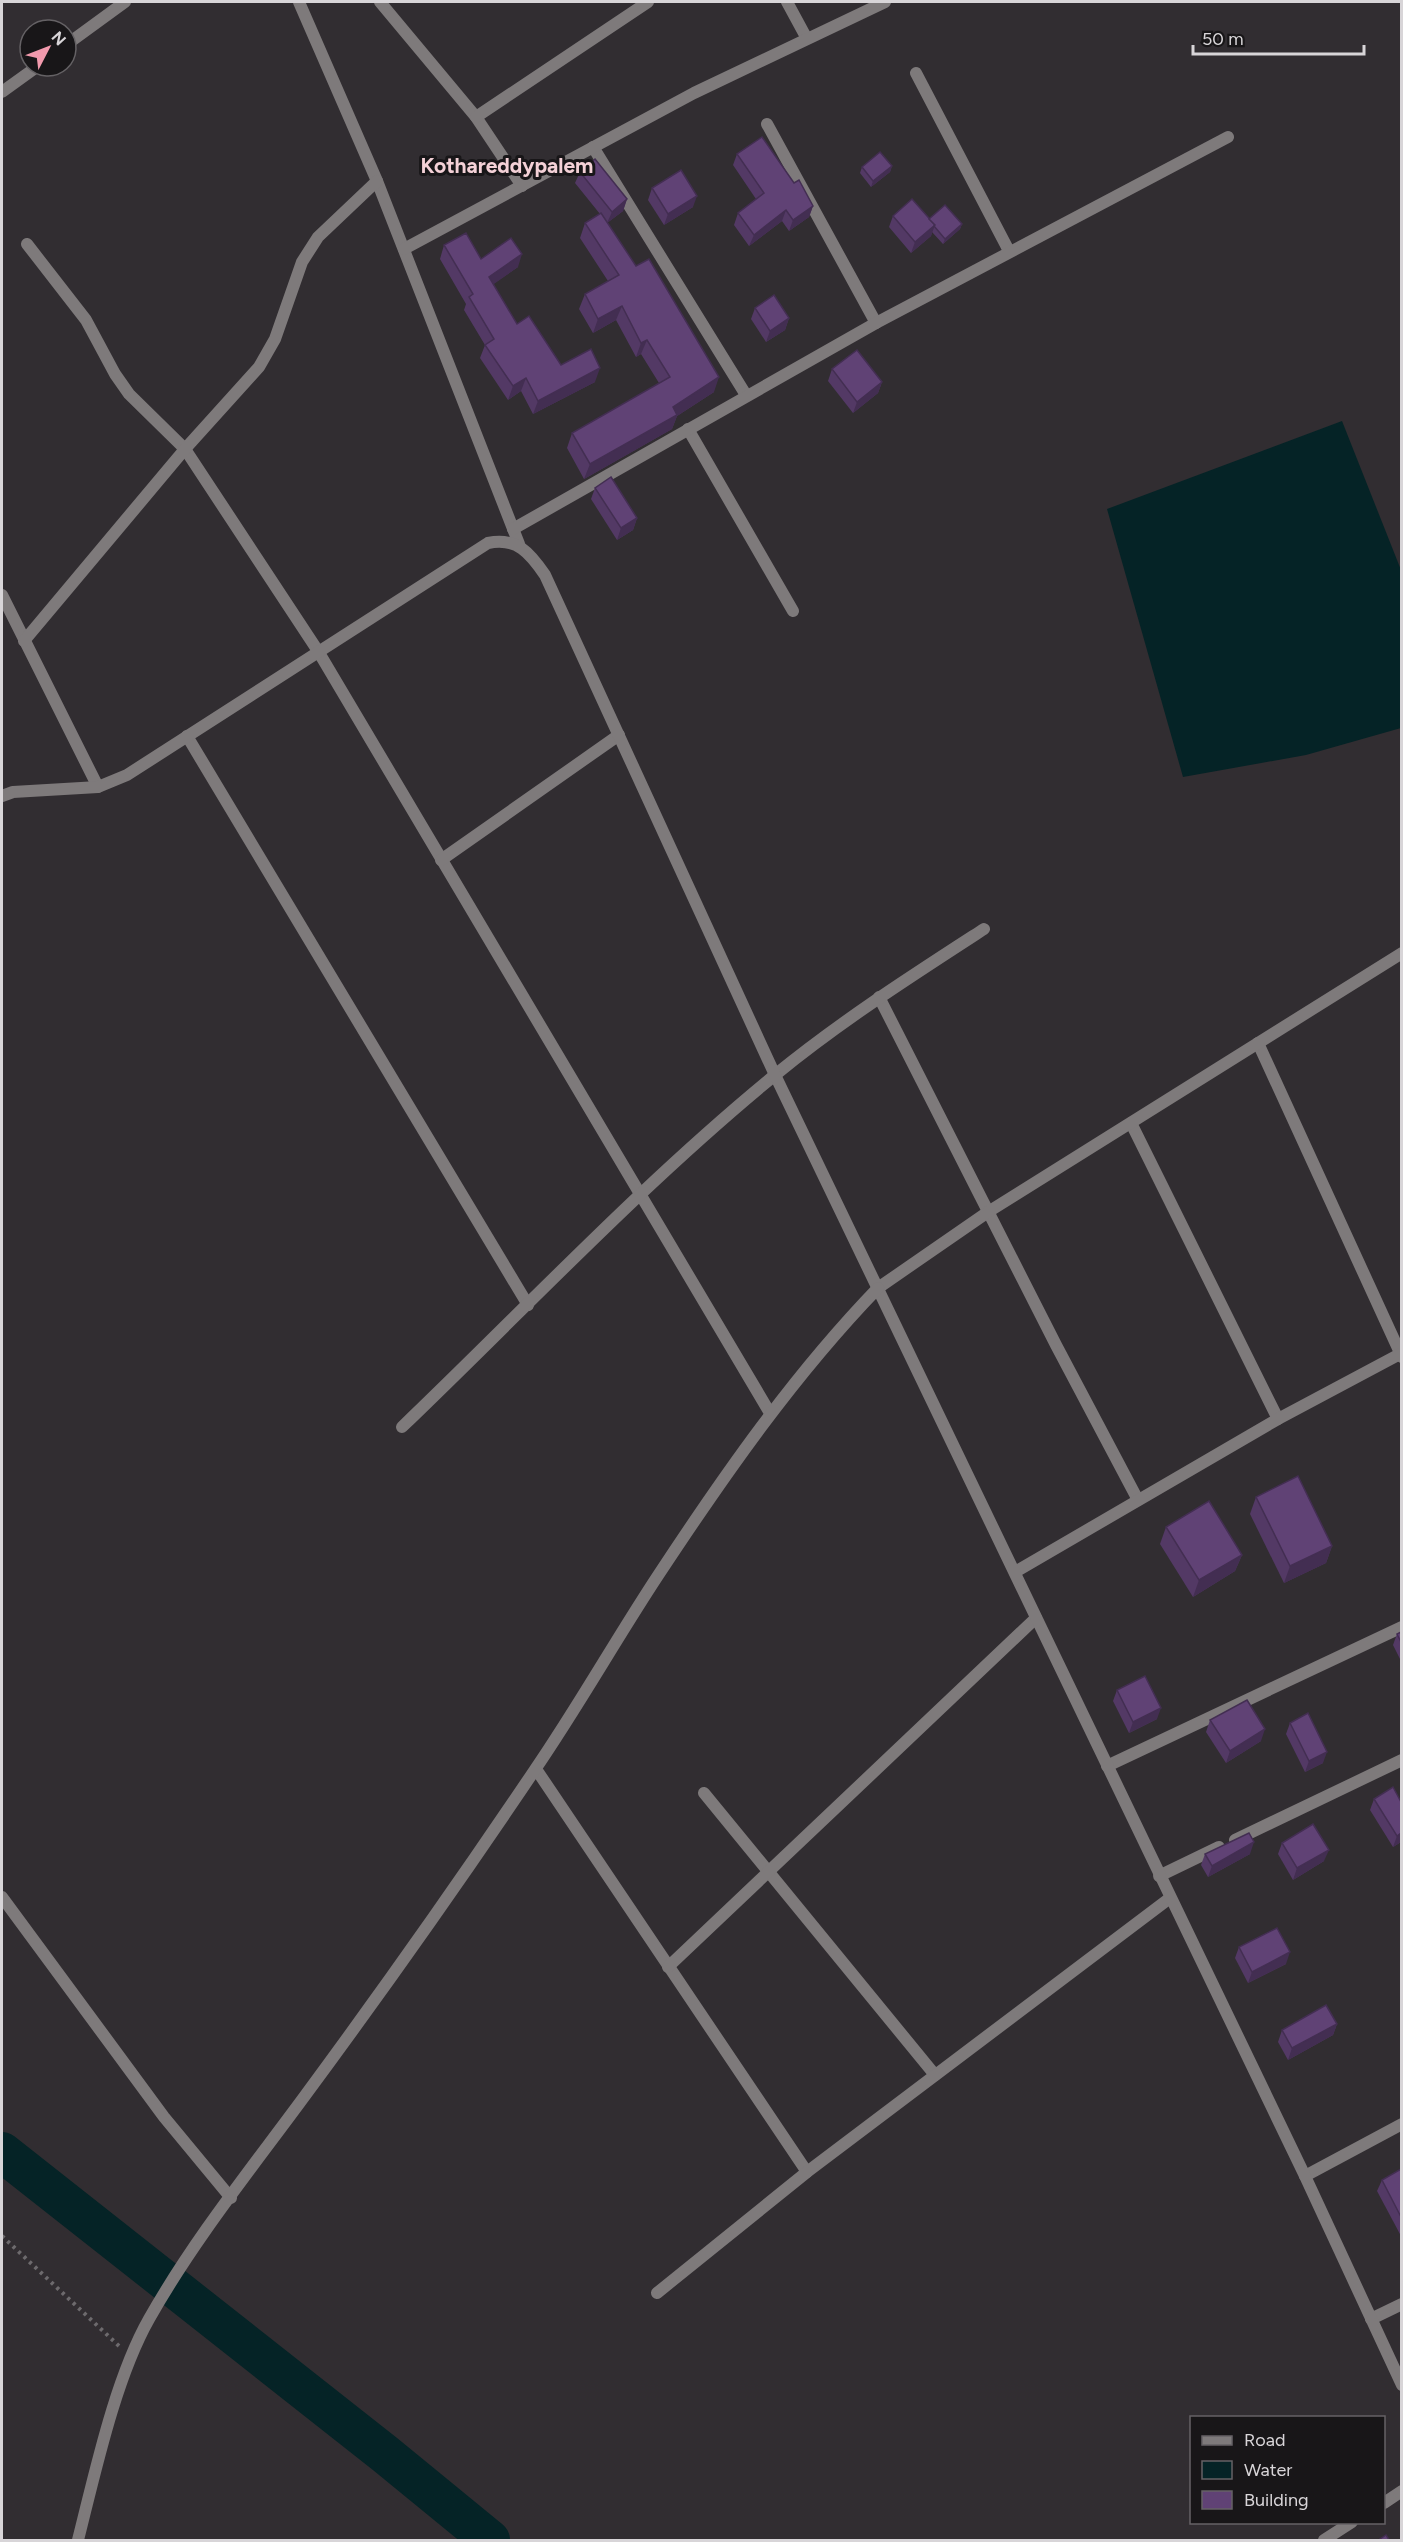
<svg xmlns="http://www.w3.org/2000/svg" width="1403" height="2542" font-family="Figtree,sans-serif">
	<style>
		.water { fill: #052326 }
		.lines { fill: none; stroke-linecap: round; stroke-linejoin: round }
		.river { stroke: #052326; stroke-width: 40 }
		.path { stroke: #6d6a6d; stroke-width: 4; stroke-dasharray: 3 4.5; stroke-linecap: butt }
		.service { stroke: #7e7a7b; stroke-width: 12 }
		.minor { stroke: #7e7a7b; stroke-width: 12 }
		.tertiary { stroke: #7e7a7b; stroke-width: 12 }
		.wall { fill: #533965 }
		.shaded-wall { fill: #432e52 }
		.building { fill: #604275; stroke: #432e52; stroke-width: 1.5 }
		.labels { text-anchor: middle; stroke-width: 6; stroke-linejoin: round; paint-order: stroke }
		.quarter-label { font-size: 21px; font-weight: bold; fill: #f4d1d7; stroke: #181618 }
	</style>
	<rect width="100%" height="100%" fill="#312d31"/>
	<path class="water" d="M1342 421 1401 570V728L1306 755 1183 777 1107 509Z"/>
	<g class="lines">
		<path class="river" d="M2 2152 385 2454 490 2540"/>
		<path class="path" d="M2 2236 119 2346"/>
		<path class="service" d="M2 1897 164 2117 231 2198"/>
		<g class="minor">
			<path d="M299 2 377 181 519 544"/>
			<path d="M380 2 476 117 522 186"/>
			<path d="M787 2 806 37"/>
			<path d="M66 45 125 2"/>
			<path d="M916 73 1009 251"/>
			<path d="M2 92 38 66"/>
			<path d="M476 117 648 2"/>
			<path d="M767 124 876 323"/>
			<path d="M593 147 746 395"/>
			<path d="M27 244 86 320 115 374 129 394 185 449 318 651 770 1413"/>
			<path d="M404 249 694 93 885 2"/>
			<path d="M688 429 793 611"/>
			<path d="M513 529 876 323 1228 137"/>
			<path d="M2 595 98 787"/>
			<path d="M24 641 185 449 259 367 275 339 302 262 318 237 377 181"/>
			<path d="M187 736 528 1305"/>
			<path d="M441 860 619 735"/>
			<path d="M879 997 1056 1345 1138 1500"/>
			<path d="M1258 1043 1402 1357"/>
			<path d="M1131 1123 1278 1419"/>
			<path d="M878 1288 988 1212 1402 953"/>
			<path d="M402 1427C525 1309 643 1183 775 1075 841 1021 913 975 984 929"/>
			<path d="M1015 1572 1278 1419 1400 1354"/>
			<path d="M1107 1766 1402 1627"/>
			<path d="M536 1769 807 2172"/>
			<path d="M704 1793 935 2075"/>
			<path d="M1235 1840 1402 1760"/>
			<path d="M1159 1876 1219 1847"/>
			<path d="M668 1967 1036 1618"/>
			<path d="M1305 2176 1402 2124"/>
			<path d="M657 2293 807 2172 1170 1898"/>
			<path d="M1371 2319 1402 2304"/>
			<path d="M1384 2503 1402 2491"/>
			<path d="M1324 2540 1352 2522"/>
		</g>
		<g class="tertiary">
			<path d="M2 796 13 792 98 787 127 775 488 543C517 537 530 553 545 575L775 1075 1305 2176 1402 2385"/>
			<path d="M78 2540C95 2473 115 2379 149 2319 193 2241 251 2169 304 2097 383 1990 460 1881 534 1771 578 1707 616 1639 659 1574 725 1474 794 1375 878 1288"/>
		</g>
	</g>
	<g class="wall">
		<path d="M737 154 794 183 813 206 809 217 789 231 782 221 749 246 734 225 738 213 756 199 733 165Z"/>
		<path d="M892 166 890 172 871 187 860 173 862 167Z"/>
		<path d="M580 172 627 199 623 211 607 223 714 392 677 416 672 429 584 479 567 448 572 433 659 383 641 354 636 357 616 320 593 333 579 309 585 294 608 281 580 238 585 223 600 214 575 183Z"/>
		<path d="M652 188 693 207 664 225 648 200Z"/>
		<path d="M893 216 929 219 962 224 960 229 943 244 932 232 931 236 911 253 889 227Z"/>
		<path d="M444 245 481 259 518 267 493 284 517 324 561 365 595 382 533 414 521 391 508 400 480 358 485 345 464 310 466 304 440 259Z"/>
		<path d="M755 308 789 318 785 330 766 342 751 319Z"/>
		<path d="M832 369 882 382 878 393 853 413 828 381Z"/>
		<path d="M595 488 637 518 633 530 617 540 591 499Z"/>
		<path d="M1256 1497 1332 1546 1326 1563 1284 1583 1250 1514Z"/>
		<path d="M1166 1527 1242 1555 1235 1571 1193 1597 1160 1544Z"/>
		<path d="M1401 1632V1661L1393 1645 1397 1634Z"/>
		<path d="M1117 1690 1157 1719 1129 1733 1113 1701Z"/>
		<path d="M1210 1720 1261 1741 1226 1763 1206 1732Z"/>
		<path d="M1290 1723 1323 1763 1305 1772 1286 1734Z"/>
		<path d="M1374 1799 1401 1842 1393 1847 1370 1810Z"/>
		<path d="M1282 1843 1324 1861 1293 1880 1278 1854Z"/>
		<path d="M1205 1854H1250L1208 1877 1201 1865Z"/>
		<path d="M1239 1947 1286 1964 1248 1983 1235 1958Z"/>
		<path d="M1337 2024 1333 2035 1288 2060 1278 2042 1282 2030Z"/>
		<path d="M1401 2169V2236L1377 2191 1382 2180Z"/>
	</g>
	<g class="shaded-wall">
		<path d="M892 166 890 172 871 187 873 181Z"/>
		<path d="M697 196 693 207 664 225 668 214Z"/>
		<path d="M627 199 623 211 607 223 612 212Z"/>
		<path d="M813 206 809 217 789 231 793 220Z"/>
		<path d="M786 210 782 221 749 246 754 235Z"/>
		<path d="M962 224 960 229 943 244 945 239Z"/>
		<path d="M935 225 931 236 911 253 915 242Z"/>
		<path d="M522 254 518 267 484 291 489 277Z"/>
		<path d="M622 306 616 320 593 333 598 319Z"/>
		<path d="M789 318 785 330 766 342 770 331Z"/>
		<path d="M647 340 641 354 636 357 641 343Z"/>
		<path d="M600 368 595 382 533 414 538 401Z"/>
		<path d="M719 377 714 392 677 416 672 429 584 479 590 464 673 407Z"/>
		<path d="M526 378 521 391 508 400 513 386Z"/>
		<path d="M882 382 878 393 853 413 857 402Z"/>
		<path d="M637 518 633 530 617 540 621 528Z"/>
		<path d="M1332 1546 1326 1563 1284 1583 1290 1566Z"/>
		<path d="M1242 1555 1235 1571 1193 1597 1199 1580Z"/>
		<path d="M1161 1708 1157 1719 1129 1733 1133 1722Z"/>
		<path d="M1265 1729 1261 1741 1226 1763 1230 1751Z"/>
		<path d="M1327 1752 1323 1763 1305 1772 1309 1761Z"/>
		<path d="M1401 1833V1842L1393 1847 1397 1836Z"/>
		<path d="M1254 1842 1250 1854 1208 1877 1212 1866Z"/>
		<path d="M1329 1850 1324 1861 1293 1880 1297 1868Z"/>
		<path d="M1290 1952 1286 1964 1248 1983 1252 1972Z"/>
		<path d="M1337 2024 1333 2035 1288 2060 1292 2048Z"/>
	</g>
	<g class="building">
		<path d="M762 137 794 183 799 180 813 206 793 220 786 210 754 235 738 213 764 193 737 154Z"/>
		<path d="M880 152 892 166 873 181 862 167Z"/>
		<path d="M595 159 627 199 612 212 580 172Z"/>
		<path d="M681 170 697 196 668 214 652 188Z"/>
		<path d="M912 199 935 225 915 242 893 216Z"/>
		<path d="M945 205 962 224 945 239 934 226 935 225 929 219Z"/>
		<path d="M601 213 636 266 649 259 719 377 673 407 677 415 590 464 572 433 670 377 647 340 641 343 622 306 598 319 585 294 619 275 585 223Z"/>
		<path d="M466 233 481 259 511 238 522 254 489 277 517 324 529 316 561 365 591 349 600 368 538 401 526 378 513 386 485 345 494 339 469 297 473 294 444 245Z"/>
		<path d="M774 295 789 318 770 331 755 308Z"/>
		<path d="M857 350 882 382 857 402 832 369Z"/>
		<path d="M611 477 637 518 621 528 595 488Z"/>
		<path d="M1298 1476 1332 1546 1290 1566 1256 1497Z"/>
		<path d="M1209 1501 1242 1555 1199 1580 1166 1527Z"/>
		<path d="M1401 1632V1642L1397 1634Z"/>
		<path d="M1145 1676 1161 1708 1133 1722 1117 1690Z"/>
		<path d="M1247 1700 1265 1729 1230 1751 1210 1720Z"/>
		<path d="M1308 1713 1327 1752 1309 1761 1290 1723Z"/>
		<path d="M1393 1787 1401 1802V1833L1397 1836 1374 1799Z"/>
		<path d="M1313 1824 1329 1850 1297 1868 1282 1843Z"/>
		<path d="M1249 1833 1254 1842 1212 1866 1205 1854Z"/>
		<path d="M1277 1928 1290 1952 1252 1972 1239 1947Z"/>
		<path d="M1326 2005 1337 2024 1292 2048 1282 2030Z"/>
		<path d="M1401 2169V2217L1382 2180Z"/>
		<path d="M1386 2535 1390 2541H1377Z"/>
	</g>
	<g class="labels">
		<g class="quarter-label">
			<text x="507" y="173">Kothareddypalem</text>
		</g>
	</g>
	<rect width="1403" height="2542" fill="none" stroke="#d8d5d8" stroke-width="6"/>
	<rect x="1190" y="2416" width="195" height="108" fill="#181618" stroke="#656265" stroke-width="1.5"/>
	<rect x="1202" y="2436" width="30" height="9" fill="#7e7a7b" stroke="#656265" stroke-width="1.5"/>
	<text x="1244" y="2446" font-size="18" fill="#d8d5d8">Road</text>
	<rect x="1202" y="2461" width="30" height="18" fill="#052326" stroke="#656265" stroke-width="1.5"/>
	<text x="1244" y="2476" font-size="18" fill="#d8d5d8">Water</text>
	<rect x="1202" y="2491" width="30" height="18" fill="#604275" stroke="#656265" stroke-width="1.5"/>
	<text x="1244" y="2506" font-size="18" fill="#d8d5d8">Building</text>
	<g transform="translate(48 48) rotate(48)"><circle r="28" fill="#181618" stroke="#656265" stroke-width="1.5"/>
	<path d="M0-4.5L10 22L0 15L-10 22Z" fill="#f29aad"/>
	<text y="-9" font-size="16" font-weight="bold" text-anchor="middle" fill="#d8d5d8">N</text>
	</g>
	<path d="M1193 45v9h171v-9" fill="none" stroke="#d8d5d8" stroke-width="3"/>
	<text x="1202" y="45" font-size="18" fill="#d8d5d8" stroke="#181618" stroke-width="4.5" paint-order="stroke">50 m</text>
</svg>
